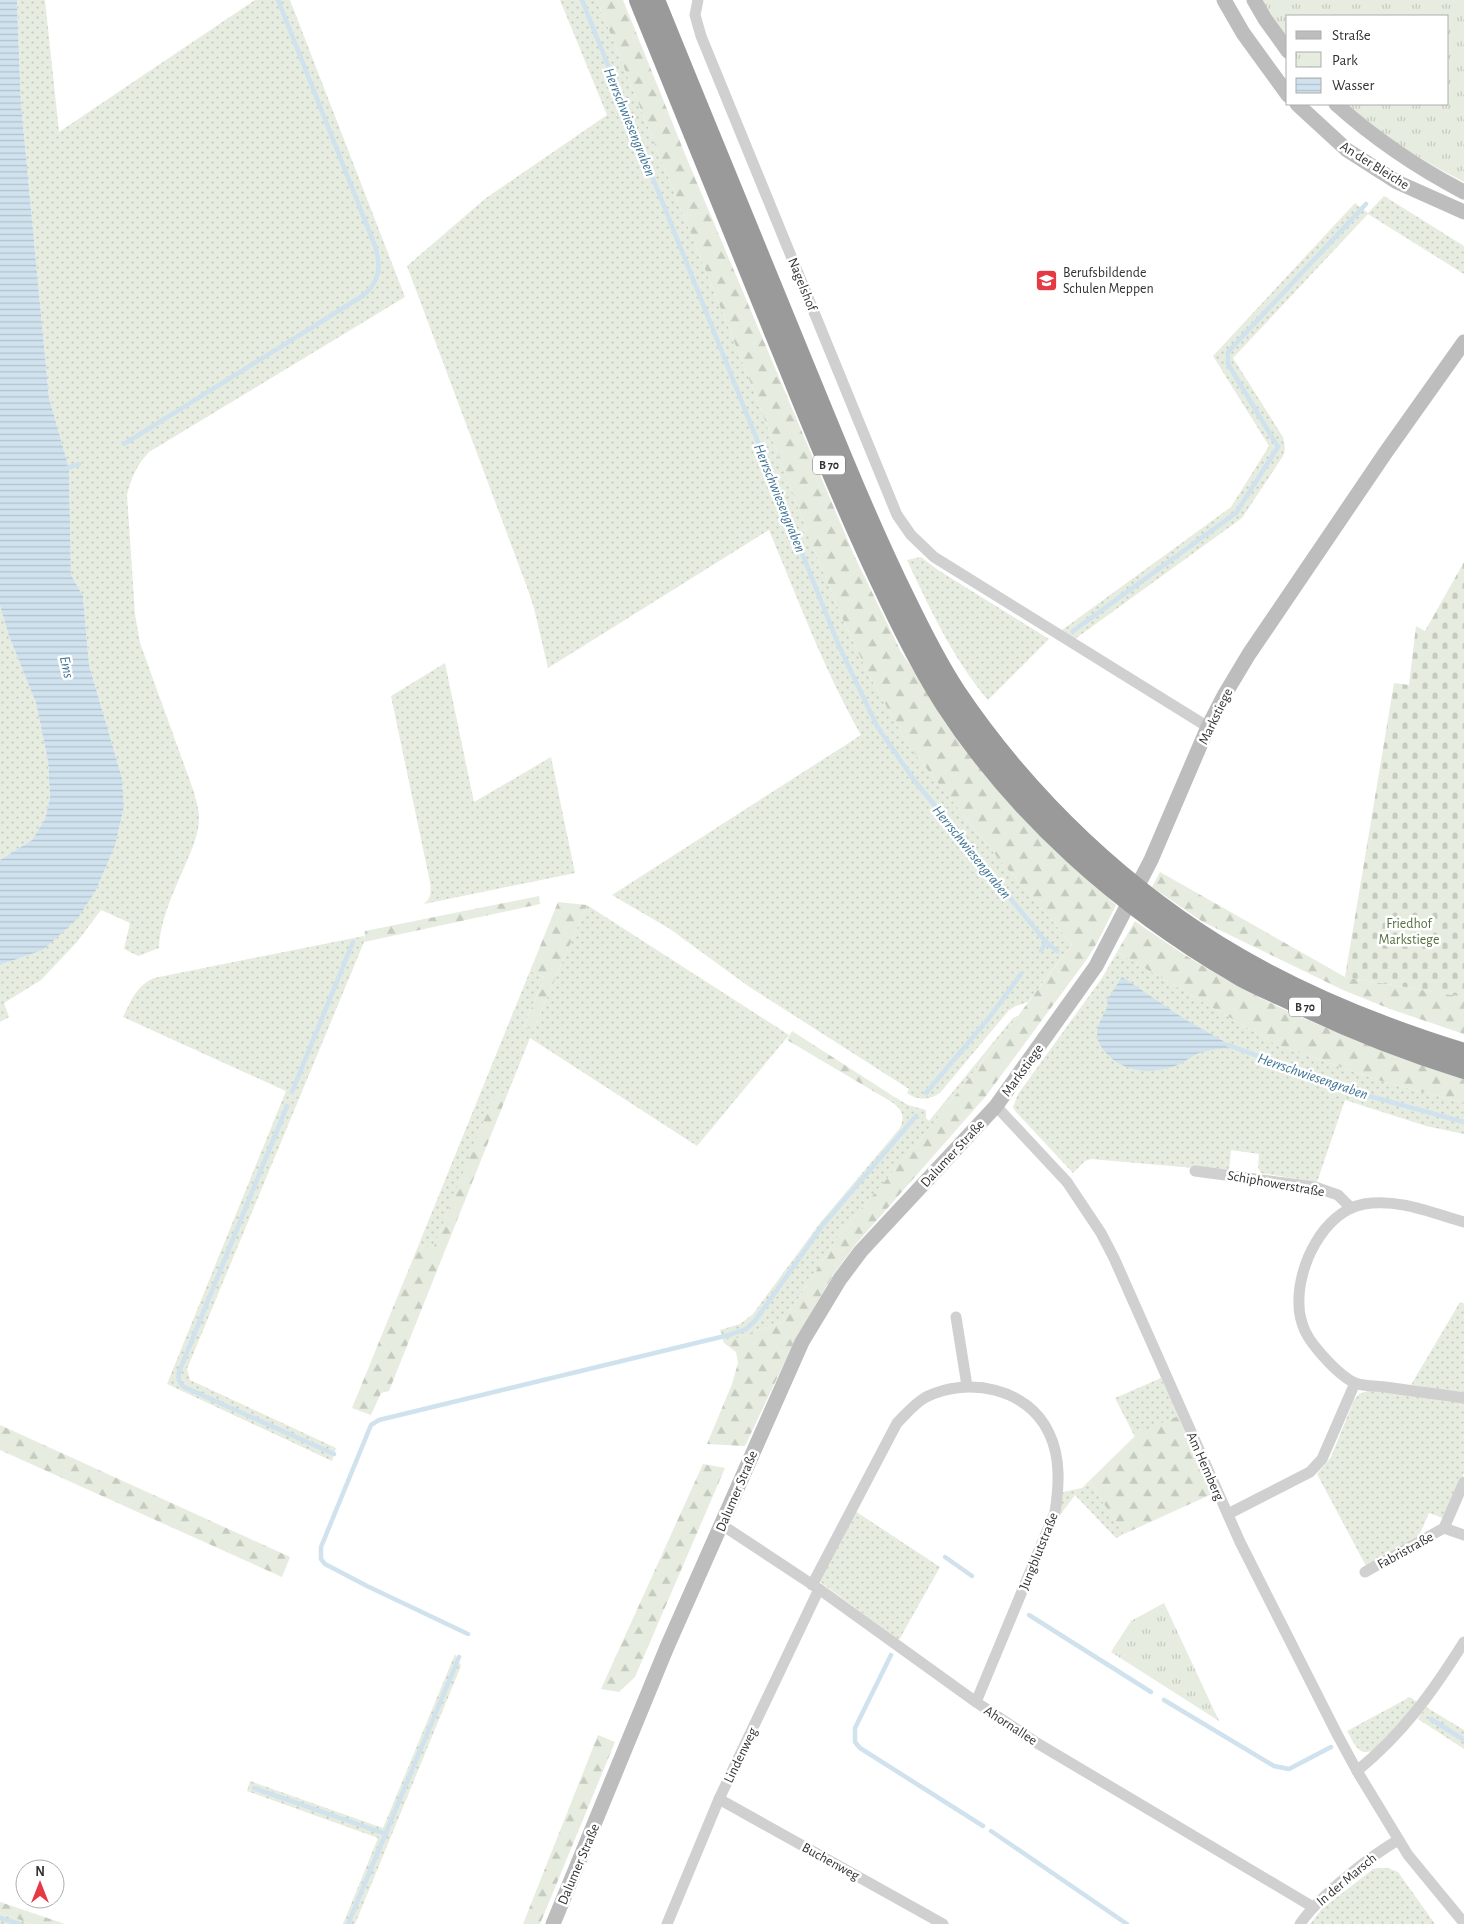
<svg xmlns="http://www.w3.org/2000/svg" width="1464" height="1924" font-family="'Alegreya Sans',sans-serif">
	<style>
		.grass { fill: url(#grass-dots) }
		.forest { fill: url(#forest-firs) }
		.cemetery { fill: url(#cemetery-stones) }
		.park { fill: url(#park-tufts) }
		.water { fill: url(#water-rules) }
		.lines { fill: none; stroke-linecap: round; stroke-linejoin: round }
		.stream { stroke: #cfe2ee; stroke-width: 4.5 }
		.street { stroke: #d0d0d0; stroke-width: 11 }
		.secondary { stroke: #bdbdbd; stroke-width: 15 }
		.highway { stroke: #9a9a9a; stroke-width: 20 }
		.labels { text-anchor: middle; stroke-width: 5; stroke-linejoin: round; paint-order: stroke }
		.shield { fill: #fff; stroke: #707070; stroke-width: 1 }
		.shield-label { font-size: 12px; font-weight: bold; fill: #333 }
		.street-label { font-size: 14px; fill: #333; stroke: #fff }
		.poi-label { font-size: 14px; fill: #333; stroke: #fff; text-anchor: start }
		.park-label { font-size: 14px; fill: #56703f; stroke: #fff }
		.water-label { font-size: 15px; font-style: italic; fill: #3f7597; stroke: #fff }
	</style>
	<defs>
		<pattern id="grass-dots" width="8" height="8" patternUnits="userSpaceOnUse" patternTransform="scale(1.25)"><rect width="8" height="8" fill="#e6ecdf"/><path d="M2 2h.1M6 6h.1" fill="none" stroke="#c6cbc0" stroke-width="1.8" stroke-linecap="round"/></pattern>
		<pattern id="forest-firs" width="22" height="20" patternUnits="userSpaceOnUse" patternTransform="scale(1.25)"><rect width="22" height="20" fill="#e6ecdf"/><path d="M5 1l3.5 6h-7zM16 11l3.5 6h-7z" fill="#c6cbc0"/></pattern>
		<pattern id="cemetery-stones" width="16" height="16" patternUnits="userSpaceOnUse" patternTransform="scale(1.25)"><rect width="16" height="16" fill="#e6ecdf"/><path d="M2 7V4a2 2 0 0 1 4 0v3zM10 15v-3a2 2 0 0 1 4 0v3z" fill="#c6cbc0"/></pattern>
		<pattern id="park-tufts" width="24" height="20" patternUnits="userSpaceOnUse" patternTransform="scale(1.25)"><rect width="24" height="20" fill="#e6ecdf"/><path d="M3 7l-1-3M5 7V3M7 7l1-3M15 17l-1-3M17 17v-4M19 17l1-3" fill="none" stroke="#c6cbc0"/></pattern>
		<pattern id="water-rules" width="6" height="5" patternUnits="userSpaceOnUse" patternTransform="scale(1.25)"><rect width="6" height="5" fill="#cfe2ee"/><path d="M0 2.5h6" fill="none" stroke="#b2c2cd"/></pattern>
	</defs>
	<rect width="100%" height="100%" fill="#fff"/>
	<g class="grass">
		<path d="M17 0H45L59 132 255 0H290L405 297 149 452C137 465 131 478 127 495L135 614 140 643 194 792C196 800 199 809 199 818 199 834 192 849 186 863 175 889 160 919 159 948L138 956 124 949 130 923 101 910 77 942 41 980 4 1003 9 1017 0 1022V965L43 950 96 890 115 846 124 807 122 778 89 665 83 596 71 575 69 468 49 398 21 104Z"/>
		<path d="M560 0H597L752 386 817 557 844 622 869 675 910 748 999 859 1072 944 1028 1002 1016 1006 1009 1010 940 1093C929 1100 918 1101 907 1093L909 1089 748 986 670 929 612 895 861 735C824 670 798 599 769 530L548 668 534 608 527 587 407 266 486 198 607 115Z"/>
		<path d="M1384 196 1464 246V274L1368 214 1233 358 1283 437 1285 449 1283 456 1242 518 1075 639 1062 630 1231 507 1269 446 1213 356 1355 203 1368 213Z"/>
		<path d="M921 557 938 570 1049 639 988 700C953 659 930 609 907 560Z"/>
		<path d="M0 606 9 636 36 703 48 761 50 798 45 819 32 840 0 860Z"/>
		<path d="M445 663 474 802 551 757 575 873 424 904C432 898 431 891 430 882L391 696Z"/>
		<path d="M587 905 789 1035 697 1146 530 1038 507 1095 496 1091 433 1249 419 1244 530 971 544 977 524 1026 533 1030Z"/>
		<path d="M364 936V942L187 1369 190 1380 336 1448 332 1461 167 1384 286 1091 123 1017C131 1001 136 986 154 978Z"/>
		<path d="M1117 952 1277 1045 1381 1081 1464 1103V1134L1426 1126 1345 1100 1317 1182 1261 1173 1258 1168 1259 1154 1231 1150 1229 1171 1091 1159 1085 1161 1073 1173 1016 1112 1013 1107 1018 1094 1102 978Z"/>
		<path d="M1018 1016 920 1140 839 1235 784 1321 724 1343 720 1330 740 1324 753 1314 820 1223 900 1128C906 1115 901 1108 890 1101L893 1096 908 1105 926 1110V1118L929 1121 1013 1018Z"/>
		<path d="M1460 1302 1464 1304V1393L1411 1385Z"/>
		<path d="M1161 1378 1178 1416 1135 1437 1115 1398Z"/>
		<path d="M1371 1390 1464 1402V1473L1443 1518 1429 1513 1418 1538 1366 1566 1317 1474 1331 1457 1354 1400 1359 1394Z"/>
		<path d="M1089 1481 1124 1534 1116 1538 1075 1495 1048 1531 1058 1493 1082 1488Z"/>
		<path d="M852 1509 940 1567 899 1640 816 1579Z"/>
		<path d="M455 1654 461 1666 355 1924H343L378 1838 247 1791 250 1781 383 1828Z"/>
		<path d="M1410 1697 1417 1702 1409 1713 1372 1751C1357 1756 1354 1742 1347 1731Z"/>
		<path d="M1426 1707 1464 1730V1749L1418 1719Z"/>
		<path d="M1380 1868H1388L1398 1872 1435 1924H1310L1322 1909 1373 1869Z"/>
		<path d="M0 1913 32 1924H0Z"/>
	</g>
	<g class="forest">
		<path d="M597 0H623L687 159 853 553 901 652 925 687 1036 831 1116 905 1098 941 1087 959 986 1096 856 1244 833 1275 796 1338 745 1446 707 1444 732 1384 738 1363 736 1352 724 1343 784 1321 839 1235 920 1140 1015 1020 1072 944 999 859 910 748 869 675 844 622 817 557 752 386Z"/>
		<path d="M1160 872 1345 977 1464 997V1034L1390 1009 1343 990 1203 922 1152 887Z"/>
		<path d="M539 896 540 904 364 942 365 931Z"/>
		<path d="M558 902 587 905 533 1030 524 1026 544 977 530 971Z"/>
		<path d="M1135 921C1179 953 1226 981 1275 1005 1335 1035 1401 1054 1464 1077V1103L1381 1081 1277 1045 1117 952Z"/>
		<path d="M792 1031 893 1096 890 1101 787 1040Z"/>
		<path d="M496 1090 507 1095 389 1391 381 1393 371 1415 352 1408 419 1244 433 1249Z"/>
		<path d="M1178 1416 1212 1494 1124 1534 1089 1481 1138 1433Z"/>
		<path d="M0 1425 290 1557 282 1577 0 1450Z"/>
		<path d="M703 1464 725 1468 635 1677 619 1692 601 1689Z"/>
		<path d="M598 1735 615 1742 540 1924H523Z"/>
		<path d="M0 1902 3 1903 65 1924H32L0 1913Z"/>
	</g>
	<path class="cemetery" d="M1464 562V997L1345 977 1394 683 1409 685 1416 626 1425 631Z"/>
	<g class="park">
		<path d="M1262 0H1464V182L1432 165 1391 140 1346 104H1448V16H1288V40Z"/>
		<path d="M1164 1603 1219 1721 1111 1652 1131 1621Z"/>
	</g>
	<g class="water">
		<path d="M0 0H17V2L21 104 49 398 69 468 71 575 83 596 89 665 122 778 124 807 115 846 96 890 78 918 43 950 0 965V860L32 840 45 819 50 798 48 761 36 703 9 636 0 606Z"/>
		<path d="M1122 977 1186 1020 1234 1047C1223 1049 1210 1049 1199 1053 1191 1056 1184 1063 1175 1066 1151 1074 1125 1073 1107 1054 1090 1036 1098 1025 1108 1006L1107 1000Z"/>
	</g>
	<g class="lines">
		<g class="stream">
			<path d="M582 0 839 646 877 726 914 780 1046 942 1057 951"/>
			<path d="M124 444 364 295C381 279 381 267 375 246L278 0"/>
			<path d="M64 469 79 464"/>
			<path d="M1073 631 1236 513 1278 447 1228 364V352L1366 204"/>
			<path d="M1041 951 1046 942"/>
			<path d="M1228 1045 1351 1091 1464 1122"/>
			<path d="M292 1092 353 942"/>
			<path d="M926 1093 989 1018 1021 974"/>
			<path d="M287 1106 179 1372C178 1379 179 1383 184 1387L334 1454"/>
			<path d="M945 1557 972 1576"/>
			<path d="M1029 1615 1151 1692"/>
			<path d="M468 1634 367 1586 325 1564 321 1559V1547L371 1425 379 1420 729 1335 746 1329 755 1321 822 1226 916 1116"/>
			<path d="M891 1655 855 1728V1742L860 1748 983 1826"/>
			<path d="M1164 1700 1274 1766 1289 1769 1331 1747"/>
			<path d="M1431 1719 1464 1740"/>
			<path d="M254 1788 386 1834"/>
			<path d="M991 1831 1127 1924"/>
			<path d="M0 1918 19 1924"/>
			<path d="M348 1924 459 1657"/>
		</g>
		<g class="street">
			<path d="M698 0 695 15 701 36 897 515 911 535 934 557 1208 727"/>
			<path d="M996 1106 1067 1182 1101 1233 1114 1258 1240 1542 1337 1734 1357 1771 1408 1855 1464 1923"/>
			<path d="M1195 1171 1315 1187 1338 1195 1351 1208"/>
			<path d="M1464 1222C1432 1213 1398 1198 1364 1204 1323 1212 1297 1267 1299 1305 1299 1313 1302 1324 1305 1331 1312 1346 1339 1376 1355 1383 1363 1386 1376 1386 1385 1387 1411 1391 1438 1394 1464 1398"/>
			<path d="M956 1317 967 1386"/>
			<path d="M1228 1514 1310 1472 1322 1459 1355 1383"/>
			<path d="M722 1525 819 1589 976 1702 1037 1743 1313 1907"/>
			<path d="M1444 1528 1464 1535"/>
			<path d="M1365 1572 1444 1528 1464 1482"/>
			<path d="M812 1585 897 1423C906 1414 915 1403 926 1397 968 1376 1028 1388 1049 1433 1061 1458 1059 1486 1055 1512L976 1702"/>
			<path d="M1357 1771C1404 1732 1432 1693 1464 1642"/>
			<path d="M719 1799 943 1924"/>
			<path d="M667 1924 719 1799 819 1589"/>
			<path d="M1300 1924C1320 1895 1368 1858 1398 1840"/>
		</g>
		<g class="secondary">
			<path d="M1224 0 1243 33 1288 95"/>
			<path d="M1254 0 1265 19 1288 51"/>
			<path d="M1297 104 1347 150 1397 182 1464 212"/>
			<path d="M1336 104C1375 139 1418 168 1464 192"/>
			<path d="M553 1924 667 1647 802 1342 840 1279 861 1251 996 1106 1096 966 1151 860 1208 727 1225 694 1249 654 1386 452 1464 342"/>
		</g>
		<g class="highway">
			<path d="M639 0C689 123 739 246 789 369 820 446 852 523 888 598 905 634 923 670 945 704 1017 815 1121 906 1235 973 1251 983 1269 990 1286 998 1343 1026 1403 1050 1464 1069"/>
			<path d="M655 0C704 121 754 242 803 362 836 442 868 523 906 600 921 631 937 663 956 692 1028 799 1127 893 1239 958 1307 997 1389 1030 1464 1053"/>
		</g>
	</g>
	<defs>
		<symbol id="school-square" viewBox="-11 -11 22 22"><rect x="-9" y="-9" width="18" height="18" rx="4" fill="#e63946" stroke="#fff"/><path d="M0-5L7-2L0 1L-7-2ZM-4 1L0 2.5L4 1V4Q0 6-4 4Z" fill="#fff"/></symbol>
	</defs>
	<g fill-rule="evenodd">
		<use href="#school-square" x="1034" y="268" width="25" height="25"/>
	</g>
	<g class="labels">
		<g class="shield">
			<rect x="813" y="455.5" width="32" height="19" rx="4"/>
			<rect x="1289" y="997.5" width="32" height="19" rx="4"/>
		</g>
		<g class="shield-label">
			<text x="829" y="469">B 70</text>
			<text x="1305" y="1011">B 70</text>
		</g>
		<g class="street-label">
			<text transform="translate(1375 165) rotate(32)" y="5">An der Bleiche</text>
			<text transform="translate(803 284) rotate(68)" y="5">Nagelshof</text>
			<text transform="translate(1215 716) rotate(-64)" y="5">Markstiege</text>
			<text transform="translate(1022 1070) rotate(-54)" y="5">Markstiege</text>
			<text transform="translate(952 1153) rotate(-47)" y="5">Dalumer Straße</text>
			<text transform="translate(1276 1183) rotate(10)" y="5">Schiphowerstraße</text>
			<text transform="translate(1206 1466) rotate(66)" y="5">Am Hemberg</text>
			<text transform="translate(736 1491) rotate(-67)" y="5">Dalumer Straße</text>
			<text transform="translate(1405 1550) rotate(-29)" y="5">Fabristraße</text>
			<text transform="translate(1038 1551) rotate(-68)" y="5">Jungblutstraße</text>
			<text transform="translate(1011 1725) rotate(33)" y="5">Ahornallee</text>
			<text transform="translate(740 1755) rotate(-64)" y="5">Lindenweg</text>
			<text transform="translate(831 1861) rotate(29)" y="5">Buchenweg</text>
			<text transform="translate(578 1864) rotate(-67)" y="5">Dalumer Straße</text>
			<text transform="translate(1346 1879) rotate(-40)" y="5">In der Marsch</text>
		</g>
		<g class="poi-label">
			<text x="1063" y="277">Berufsbildende<tspan x="1063" dy="16">Schulen Meppen</tspan></text>
		</g>
		<g class="park-label">
			<text x="1409" y="928">Friedhof<tspan x="1409" dy="16">Markstiege</tspan></text>
		</g>
		<g class="water-label">
			<text transform="translate(630 122) rotate(68)" y="5">Herrschwiesengraben</text>
			<text transform="translate(780 498) rotate(68)" y="5">Herrschwiesengraben</text>
			<text transform="translate(67 667) rotate(78)" y="5">Ems</text>
			<text transform="translate(972 852) rotate(51)" y="5">Herrschwiesengraben</text>
			<text transform="translate(1313 1076) rotate(19)" y="5">Herrschwiesengraben</text>
		</g>
	</g>
	<rect x="1286" y="15" width="162" height="90" fill="#ffffff" stroke="#adadad"/>
	<rect x="1296" y="31" width="25" height="8" fill="#bdbdbd" stroke="#adadad"/>
	<text x="1332" y="40" font-size="15" fill="#333333">Straße</text>
	<rect x="1296" y="52" width="25" height="15" fill="url(#park-tufts)" stroke="#adadad"/>
	<text x="1332" y="65" font-size="15" fill="#333333">Park</text>
	<rect x="1296" y="78" width="25" height="15" fill="url(#water-rules)" stroke="#adadad"/>
	<text x="1332" y="90" font-size="15" fill="#333333">Wasser</text>
	<g transform="translate(40 1884)"><circle r="24" fill="#ffffff" stroke="#adadad"/>
	<path d="M0-4L9 19L0 12L-9 19Z" fill="#e63946"/>
	<text y="-8" font-size="14" font-weight="bold" text-anchor="middle" fill="#333333">N</text>
	</g>
</svg>
